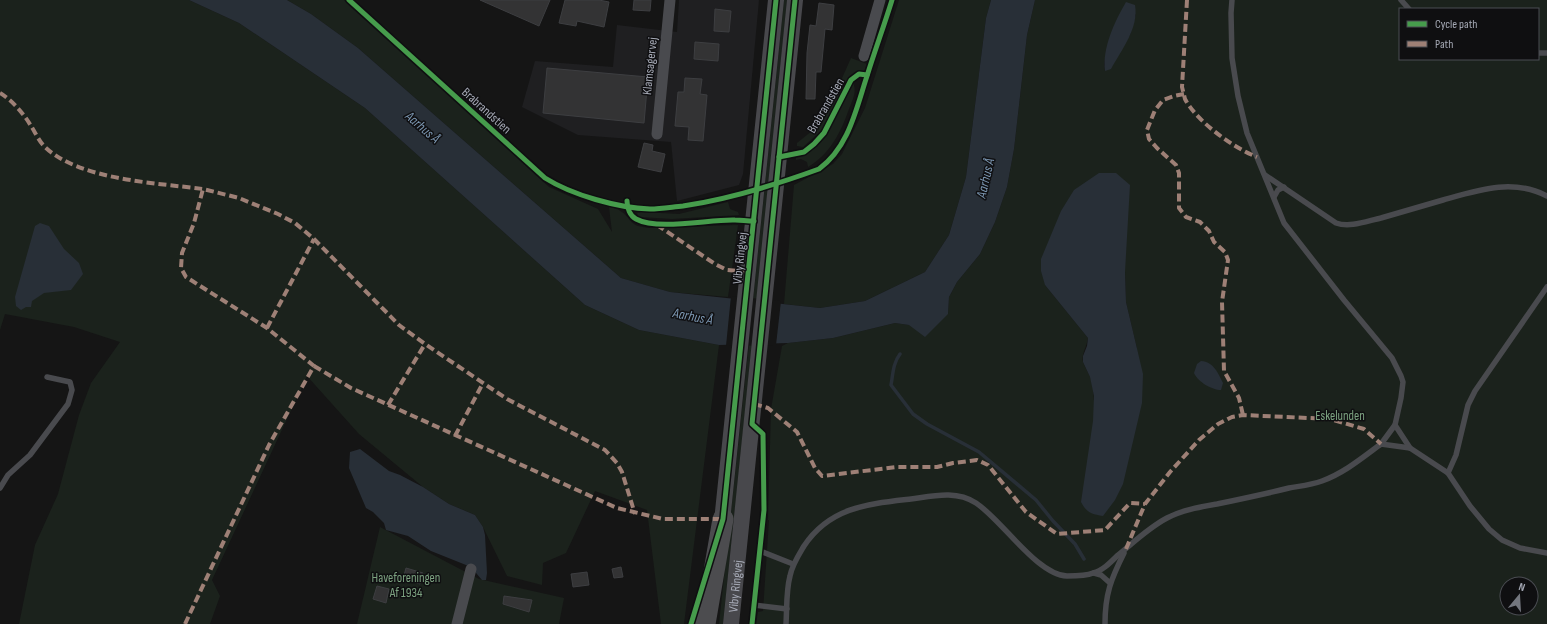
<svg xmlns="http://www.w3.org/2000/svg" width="1547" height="624" font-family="'Sofia Sans Condensed',sans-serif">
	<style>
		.built { fill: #1f1f21 }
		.green { fill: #1b221c; fill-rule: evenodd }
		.water { fill: #282f37 }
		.pier { fill: #151515 }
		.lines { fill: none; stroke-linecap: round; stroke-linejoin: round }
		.stream { stroke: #282f37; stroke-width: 3.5 }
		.building { fill: #333334; stroke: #3d3e41 }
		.lane { stroke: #494a4e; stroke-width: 5.5 }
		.street { stroke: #494a4e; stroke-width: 11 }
		.secondary { stroke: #48484c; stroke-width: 16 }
		.highway { stroke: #4c4c4f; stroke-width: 21 }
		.quiet { stroke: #9e8076; stroke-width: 4; stroke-dasharray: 8 4; stroke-linecap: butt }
		.cycleway-casing { stroke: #0f0f11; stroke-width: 8 }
		.cycleway { stroke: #469c4c; stroke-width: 5 }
		.labels { text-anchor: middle; stroke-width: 3; stroke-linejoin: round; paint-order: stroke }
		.street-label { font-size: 13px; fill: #a6aab6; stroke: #0f0f11 }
		.park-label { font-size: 13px; fill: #7ca280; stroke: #0f0f11 }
		.water-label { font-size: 14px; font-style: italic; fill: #7c97b2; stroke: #0f0f11 }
	</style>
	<rect width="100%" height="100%" fill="#151515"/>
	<path class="built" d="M679 0H759L743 174 739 185 677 201 671 142 578 135 522 107 535 61 613 67 617 25 677 32Z"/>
	<g class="green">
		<path d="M0 0H189L239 23 365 108 585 305 639 330 719 345 684 624H661L647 510 595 491 566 553 543 563 542 585 507 576 483 527 475 515 449 504 423 487 359 434 307 376 212 580 220 596 210 624H19L35 545 58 494 79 415 91 383 120 342 74 327 5 314 0 330Z"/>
		<path d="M287 0H344L549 187 598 209 612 232 609 207C628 210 627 222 638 226 641 227 645 227 648 228L738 225 728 297 670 292 621 278 358 48 311 14Z"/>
		<path d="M784 0H787L756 310H752Z"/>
		<path d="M899 0H991L986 18 966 177 949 235 925 272 865 301 820 308 784 304 794 185 833 164 842 154 865 108Z"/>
		<path d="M1035 0H1547V624H756L758 612 763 611 769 520H768L771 409 782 346 788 343 833 338 895 323 909 325 948 314 949 297 957 282 980 254 995 222 1007 187 1014 149 1027 35ZM1400 9H1538V59H1400ZM1136 14 1130 35 1105 71 1104 64 1109 41ZM1125 272 1126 302 1137 349 1094 402C1094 394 1093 384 1090 377 1088 372 1085 367 1083 362 1081 355 1087 346 1088 338L1045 285ZM1507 584H1531V608H1507Z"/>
		<path d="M851 58 867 64 864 72 851 75 825 127 803 147 797 146V143L822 123Z"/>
		<path d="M853 82C857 93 853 98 849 109 841 132 830 154 808 167L807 162 801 159 796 160V157L805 155 821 141 831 126Z"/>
		<path d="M728 202 730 209 738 212 739 215 672 219 640 217 638 216 637 213 641 212 679 214Z"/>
		<path d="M750 334 753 335 723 624H719Z"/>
		<path d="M380 527 479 579 564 598 559 624H357Z"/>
	</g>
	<g class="water">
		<path d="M189 0H287L311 14 358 48 621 278 670 292 820 308 865 301 925 272 949 235 966 177 986 18 991 0H1035L1027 35 1014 149 1007 187 995 222 980 254 957 282 949 297 948 314 925 337 909 325 895 323 833 338 788 343 719 345 639 330 585 305 365 108 239 23Z"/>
		<path d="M1126 2 1135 5C1139 28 1122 49 1111 69L1105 71C1102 48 1115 21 1126 2Z"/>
		<path d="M1099 173H1116L1130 185 1125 272 1126 302 1143 374 1142 403 1123 484 1115 500 1103 516C1091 514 1087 513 1081 502L1093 421 1094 396 1090 377 1083 362V356L1087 346 1088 338 1045 285 1041 271V259L1061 211 1074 190Z"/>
		<path d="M40 223 49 226 64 249 79 263 83 274 71 290 44 293 32 301 31 307H26L21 310 16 306 15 297 35 226Z"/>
		<path d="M1201 361C1214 362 1218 373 1223 383L1221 390C1212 390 1198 382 1194 373L1197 364Z"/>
		<path d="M360 449 389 471 400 475 423 487 449 504 475 515 483 527 485 535 487 573 486 580H482L471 567 431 551 408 536 386 530 384 523 373 512 366 508 349 468 350 452Z"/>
	</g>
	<path class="pier" d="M731 296 781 301 776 345 726 346Z"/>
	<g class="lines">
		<path class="stream" d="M900 354C893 363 893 374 891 385L913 414 927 424 979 452 1036 500 1053 521 1075 544 1084 559"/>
	</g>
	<g class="building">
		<path d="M480 0H550L539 26Z"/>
		<path d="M565 0H599L609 2 604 27 577 21 576 26 559 23Z"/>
		<path d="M634 0H651L650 11 633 10Z"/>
		<path d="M819 3 834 5 832 30 825 29 821 72H816L815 99H806L807 53 810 25 816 26Z"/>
		<path d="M715 9 731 11 729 32 714 31Z"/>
		<path d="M695 42 719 44 718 61 694 59Z"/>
		<path d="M547 68 648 77 644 123 543 113Z"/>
		<path d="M685 78 702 79 700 94 707 95 703 141 688 140 689 127 675 126 678 92H684Z"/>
		<path d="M644 143 653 145 652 151 665 154 661 172 638 167Z"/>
		<path d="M621 567 623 577 614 578 612 569Z"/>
		<path d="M406 568 423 573 420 584 403 579Z"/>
		<path d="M587 572 589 585 573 587 571 574Z"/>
		<path d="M377 586 389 589 386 603 373 599Z"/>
		<path d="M504 596 532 600 529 612 503 604Z"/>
	</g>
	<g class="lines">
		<g class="lane">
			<path d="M1232 0 1231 13 1232 58 1238 96 1247 133 1284 223 1344 300 1392 358 1401 376 1403 382 1401 398 1395 425 1381 444"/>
			<path d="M1401 0 1409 9"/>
			<path d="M1538 53H1547"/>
			<path d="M1265 175 1336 223C1350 228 1367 221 1381 218 1401 212 1422 206 1443 200 1478 190 1513 178 1547 196"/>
			<path d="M1274 197 1278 190 1284 187"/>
			<path d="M1395 425 1410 448"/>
			<path d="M1448 473 1456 455 1468 405 1475 391 1547 287"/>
			<path d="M0 488 8 475 30 455 68 404 72 390 70 382 47 377"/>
			<path d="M760 551 793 564"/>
			<path d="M1094 573 1101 575 1110 583"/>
			<path d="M754 605 787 609"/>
			<path d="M786 624C787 608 786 591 790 576 792 565 798 556 804 546 830 507 868 504 911 499 933 496 956 490 976 503 1001 519 1037 575 1067 576 1075 576 1086 576 1093 573 1102 571 1110 563 1117 556 1133 543 1148 528 1167 518 1182 510 1200 507 1217 504 1241 499 1265 494 1289 488 1300 486 1311 485 1322 481 1344 473 1362 458 1381 444L1410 448 1448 473 1470 506 1489 529 1502 540 1520 548 1547 553"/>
			<path d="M1105 624C1105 594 1111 579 1124 553"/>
		</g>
		<g class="street">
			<path d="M864 56 880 0"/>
			<path d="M657 134 670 0"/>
			<path d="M457 624 471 569"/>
		</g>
		<g class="secondary">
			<path d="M721 531 776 0"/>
			<path id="s1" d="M731 624 795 0"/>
		</g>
		<path class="highway" d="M705 624 723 519"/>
		<g class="quiet">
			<path d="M1187 0 1182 87C1183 91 1184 95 1185 99 1197 122 1234 148 1257 157"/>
			<path d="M0 93C12 100 24 114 31 126 35 132 39 141 44 146 78 180 157 183 203 189L239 198 278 214 295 223 314 239 399 325 425 344 507 399 605 450 617 463 622 472 635 514"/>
			<path d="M1184 94 1174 96 1163 100 1155 110 1147 130 1149 139 1157 148 1176 165 1179 173V208L1186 217 1200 222 1209 231 1214 242 1225 252 1228 260 1222 302 1224 371 1239 398 1243 415"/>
			<path d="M657 225 715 264 727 270 748 272"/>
			<path d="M267 328 314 239"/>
			<path d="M314 366 351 388 617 508 663 519H723"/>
			<path d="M754 404 768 408 797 432 815 468 822 476 897 467H937L953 463 977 460 988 465 1026 512 1057 534 1105 530 1130 503 1145 504"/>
			<path d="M388 405 425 344"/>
			<path d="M455 436 483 383"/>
			<path d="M1126 549 1145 504 1170 472 1199 440 1218 424 1232 417 1243 415 1330 419 1364 429 1381 444"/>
			<path d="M185 624 269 445 314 366 267 328 186 277 181 268 182 253 194 223 203 189"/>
		</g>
		<defs>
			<g id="cycleway">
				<path d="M349 0 545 178C572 195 618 208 650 209 661 209 672 207 683 206 730 199 775 185 819 169 849 147 856 109 867 76 875 50 884 26 892 0"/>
				<path d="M779 157 804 152 814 144 824 133 851 80 859 74 867 75"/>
				<path d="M627 201C627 208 630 216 636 219 658 231 710 219 735 220 741 220 747 221 754 221"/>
				<path d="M691 624 723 519 776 0"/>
				<path d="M752 624 764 510 763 434 752 424 795 0"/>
			</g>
		</defs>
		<use href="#cycleway" class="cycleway-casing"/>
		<use href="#cycleway" class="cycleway"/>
	</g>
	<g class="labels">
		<g class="street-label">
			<text transform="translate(649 66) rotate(-84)" y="5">Klamsagervej</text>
			<text transform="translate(825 105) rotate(-60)" y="5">Brabrandstien</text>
			<text transform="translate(487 110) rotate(42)" y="5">Brabrandstien</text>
			<text transform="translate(739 258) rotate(-84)" y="5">Viby Ringvej</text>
			<text dy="5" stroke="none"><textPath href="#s1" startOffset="38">Viby Ringvej</textPath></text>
		</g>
		<g class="park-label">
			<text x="1340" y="420">Eskelunden</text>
			<text x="406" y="582">Haveforeningen<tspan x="406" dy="15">Af 1934</tspan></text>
		</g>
		<g class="water-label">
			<text transform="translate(423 127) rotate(41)" y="5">Aarhus Å</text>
			<text transform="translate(985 178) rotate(-77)" y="5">Aarhus Å</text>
			<text transform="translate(693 316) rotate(11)" y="5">Aarhus Å</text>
		</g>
	</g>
	<rect x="1399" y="8" width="140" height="52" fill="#0f0f11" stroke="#4b4d53"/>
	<rect x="1407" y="21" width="20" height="6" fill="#469c4c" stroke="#4b4d53"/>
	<text x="1435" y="28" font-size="12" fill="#a6aab6">Cycle path</text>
	<rect x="1407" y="41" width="20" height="6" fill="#9e8076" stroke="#4b4d53"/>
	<text x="1435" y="48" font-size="12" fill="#a6aab6">Path</text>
	<g transform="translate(1519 596) rotate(18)"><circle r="19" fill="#0f0f11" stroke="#4b4d53"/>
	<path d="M0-3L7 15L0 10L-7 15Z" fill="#73767e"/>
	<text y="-6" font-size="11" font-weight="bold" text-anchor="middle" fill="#a6aab6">N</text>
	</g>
</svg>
